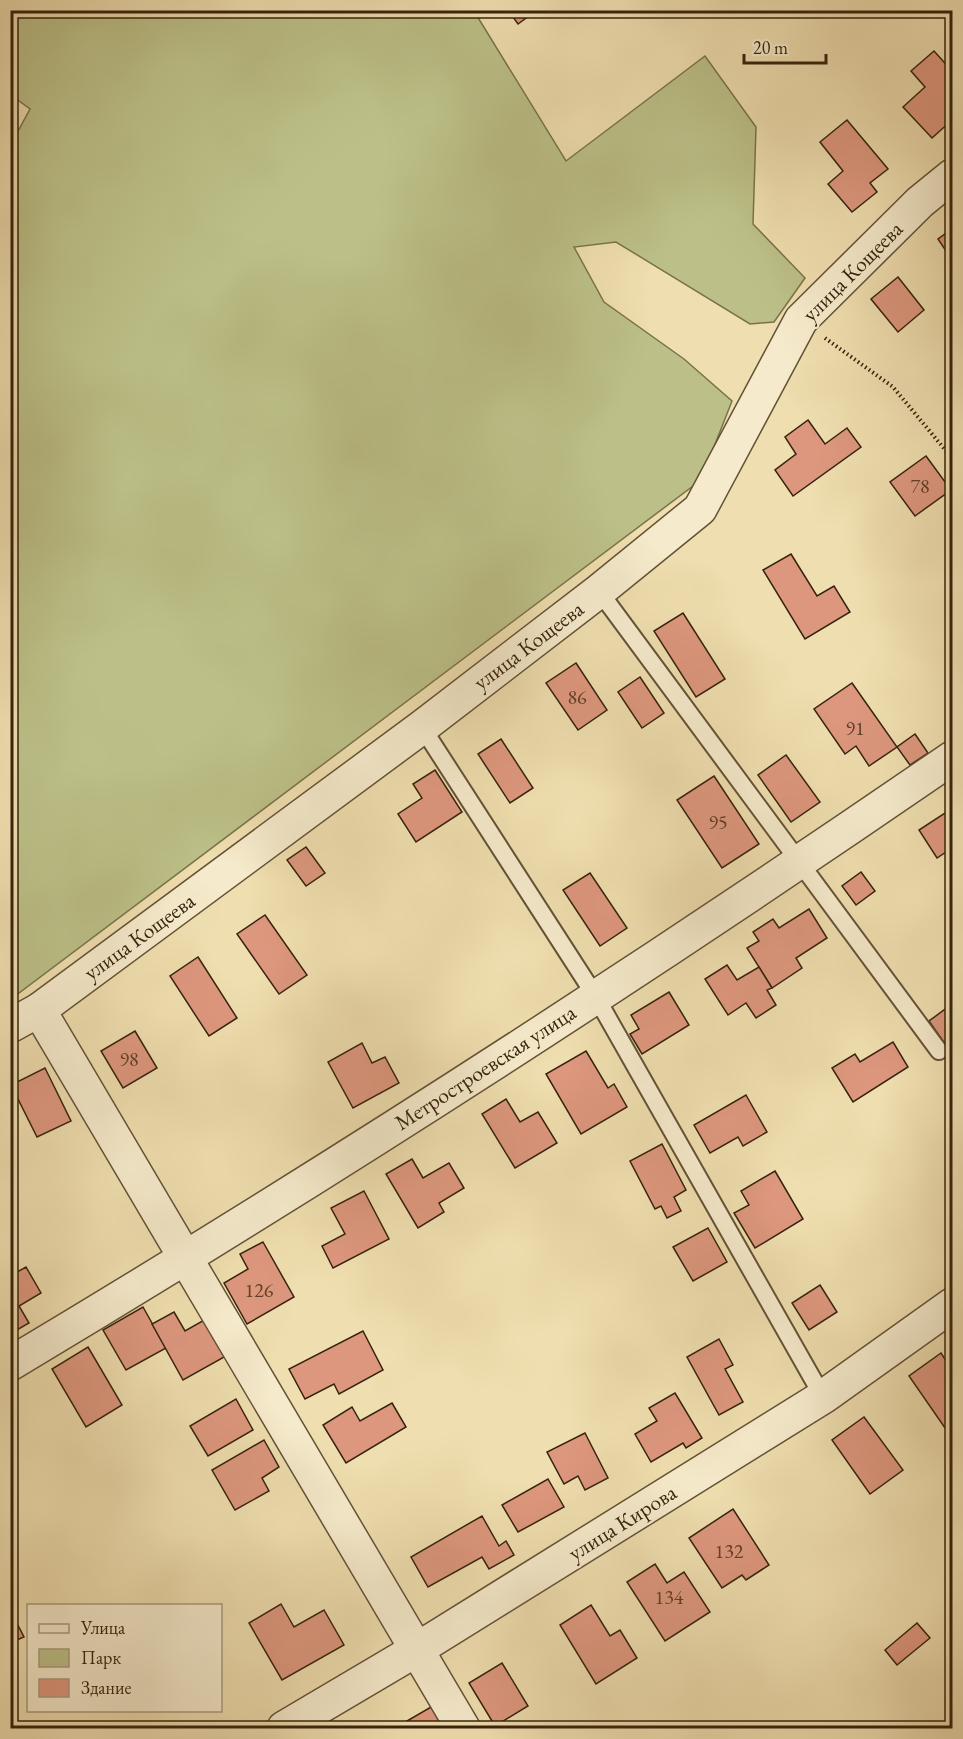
<svg xmlns="http://www.w3.org/2000/svg" width="963" height="1739" font-family="'EB Garamond',serif">
	<style>
		.green { fill: #bcc088; stroke: #79724a; stroke-width: 1.5 }
		.building { fill: #dd977e; stroke: #36230d; stroke-width: 1.5 }
		.lines { fill: none; stroke-linecap: round; stroke-linejoin: round }
		.lane-casing { stroke: #645236; stroke-width: 20 }
		.street-casing { stroke: #645236; stroke-width: 36 }
		.path { stroke: #36230d; stroke-width: 4; stroke-dasharray: 1.5 3; stroke-linecap: butt }
		.lane { stroke: #f5eacb; stroke-width: 16 }
		.street { stroke: #f5eacb; stroke-width: 33 }
		.labels { text-anchor: middle; stroke-width: 4.5; stroke-linejoin: round; paint-order: stroke }
		.number-label { font-size: 20px; fill: #604029 }
		.street-label { font-size: 22px; fill: #36230d; stroke: #f5eacb }
	</style>
	<rect width="100%" height="100%" fill="#efdeaf"/>
	<filter id="stains"><feTurbulence type="fractalNoise" baseFrequency=".00333" numOctaves="4"/><feColorMatrix values="0 0 0 0 .2 0 0 0 0 .09 0 0 0 0 .02 0 0 0 .5 -.17"/></filter>
	<radialGradient id="worn" r=".72"><stop offset=".6" stop-color="#630" stop-opacity="0"/><stop offset="1" stop-color="#630" stop-opacity=".3"/></radialGradient>
	<path class="green" d="M11 11H474L566 161 705 56 756 127 753 224 805 278 774 322 750 324 616 242 574 247 604 302 684 359 732 401 701 480 11 999 10 146 30 109 11 95Z"/>
	<g class="building">
		<path d="M508 10H537L518 24Z"/>
		<path d="M934 51 952 71V120L932 138 903 107 925 87 911 71Z"/>
		<path d="M847 120 888 169 870 183 877 192 852 212 828 184 843 171 820 142Z"/>
		<path d="M952 229V260L938 239Z"/>
		<path d="M898 277 924 310 898 332 871 299Z"/>
		<path d="M808 420 825 444 847 428 861 447 793 496 775 470 796 454 785 437Z"/>
		<path d="M926 456 951 490 915 516 890 482Z"/>
		<path d="M791 554 817 596 834 586 850 612 805 639 763 570Z"/>
		<path d="M683 613 725 679 696 697 654 631Z"/>
		<path d="M576 663 607 710 578 730 546 683Z"/>
		<path d="M640 677 664 713 642 728 618 692Z"/>
		<path d="M852 683 897 747 869 766 856 746 845 754 814 709Z"/>
		<path d="M915 734 928 753 910 765 897 747Z"/>
		<path d="M501 739 533 788 510 803 478 754Z"/>
		<path d="M786 755 820 802 791 822 758 775Z"/>
		<path d="M435 770 462 812 416 842 398 814 422 798 413 784Z"/>
		<path d="M714 776 759 844 722 868 677 800Z"/>
		<path d="M945 813 952 825V848L937 858 919 830Z"/>
		<path d="M306 847 325 873 306 886 287 860Z"/>
		<path d="M861 872 875 891 856 905 842 886Z"/>
		<path d="M590 873 627 928 600 946 563 890Z"/>
		<path d="M809 909 827 938 796 958 802 968 772 988 747 948 759 941 753 932 773 919 779 928Z"/>
		<path d="M265 915 307 975 279 994 237 934Z"/>
		<path d="M198 957 237 1018 209 1036 170 976Z"/>
		<path d="M727 965 737 980 759 967 772 988 767 990 776 1005 756 1018 746 1003 728 1015 705 979Z"/>
		<path d="M669 992 689 1025 642 1054 630 1034 639 1029 631 1015Z"/>
		<path d="M952 1004V1054L929 1021Z"/>
		<path d="M135 1031 157 1068 123 1088 101 1051Z"/>
		<path d="M893 1042 908 1067 853 1102 832 1068 855 1054 860 1062Z"/>
		<path d="M362 1043 372 1063 385 1057 399 1083 353 1108 328 1062Z"/>
		<path d="M586 1051 608 1088 614 1084 627 1107 581 1134 546 1074Z"/>
		<path d="M45 1068 71 1121 37 1137 11 1085Z"/>
		<path d="M746 1095 767 1132 743 1146 738 1137 710 1153 694 1125Z"/>
		<path d="M506 1099 520 1122 538 1112 557 1143 515 1168 482 1114Z"/>
		<path d="M662 1144 686 1190 674 1197 681 1211 667 1218 661 1206 655 1209 630 1161Z"/>
		<path d="M412 1159 423 1178 449 1163 464 1188 439 1203 444 1212 418 1228 386 1174Z"/>
		<path d="M775 1171 803 1219 755 1248 734 1213 749 1205 741 1191Z"/>
		<path d="M364 1191 389 1239 333 1268 322 1246 345 1234 331 1208Z"/>
		<path d="M708 1228 727 1262 693 1281 673 1247Z"/>
		<path d="M263 1242 294 1297 247 1324 224 1283 248 1269 240 1254Z"/>
		<path d="M26 1267 41 1293 19 1306 29 1323 10 1334V1276Z"/>
		<path d="M820 1285 837 1312 809 1330 792 1303Z"/>
		<path d="M143 1307 166 1348 126 1370 103 1330Z"/>
		<path d="M174 1312 185 1331 206 1319 226 1356 183 1380 152 1324Z"/>
		<path d="M363 1331 383 1370 339 1394 334 1384 305 1399 289 1369Z"/>
		<path d="M719 1339 733 1365 725 1369 743 1402 719 1415 687 1357Z"/>
		<path d="M88 1347 122 1405 86 1427 52 1369Z"/>
		<path d="M941 1353 952 1370V1438L909 1376Z"/>
		<path d="M675 1393 702 1438 686 1448 683 1443 651 1462 635 1434 657 1421 649 1408Z"/>
		<path d="M236 1399 253 1430 208 1456 190 1426Z"/>
		<path d="M392 1403 406 1427 346 1463 323 1425 352 1407 360 1421Z"/>
		<path d="M864 1417 903 1470 870 1494 832 1440Z"/>
		<path d="M585 1433 608 1478 585 1490 578 1476 564 1484 547 1452Z"/>
		<path d="M264 1440 279 1467 262 1478 269 1491 235 1510 212 1470Z"/>
		<path d="M548 1479 564 1507 518 1532 502 1505Z"/>
		<path d="M733 1509 769 1565 746 1580 742 1575 722 1588 689 1538Z"/>
		<path d="M482 1516 499 1546 506 1541 514 1555 489 1569 482 1557 428 1587 411 1557Z"/>
		<path d="M655 1564 667 1583 684 1572 710 1612 665 1641 627 1582Z"/>
		<path d="M281 1604 294 1627 324 1610 344 1645 282 1680 249 1623Z"/>
		<path d="M591 1605 610 1636 620 1630 637 1658 596 1684 560 1625Z"/>
		<path d="M10 1610 24 1637 10 1643Z"/>
		<path d="M917 1623 930 1638 897 1665 885 1650Z"/>
		<path d="M502 1663 528 1706 495 1726 469 1683Z"/>
		<path d="M431 1707 443 1728H402L400 1725Z"/>
	</g>
	<g class="lines">
		<defs>
			<g id="lane">
				<path d="M599 591 939 1051"/>
				<path d="M422 727 596 997 823 1397"/>
			</g>
			<g id="street">
				<path d="M39 1010 463 1728"/>
				<path d="M10 1026 39 1010 422 727 599 591 700 509 801 320 920 202 952 176"/>
				<path d="M10 1364C331 1172 645 969 952 758"/>
				<path d="M284 1728 416 1650 823 1397 952 1305"/>
			</g>
		</defs>
		<use href="#lane" class="lane-casing"/>
		<use href="#street" class="street-casing"/>
		<path class="path" d="M825 338 893 387 952 458"/>
		<use href="#lane" class="lane"/>
		<use href="#street" class="street"/>
	</g>
	<g class="labels">
		<g class="number-label">
			<text x="920" y="493">78</text>
			<text x="577" y="704">86</text>
			<text x="855" y="735">91</text>
			<text x="718" y="829">95</text>
			<text x="129" y="1066">98</text>
			<text x="259" y="1297">126</text>
			<text x="729" y="1558">132</text>
			<text x="669" y="1604">134</text>
		</g>
		<g class="street-label">
			<text transform="translate(852 271) rotate(-45)" y="8">улица Кощеева</text>
			<text transform="translate(528 645) rotate(-37)" y="8">улица Кощеева</text>
			<text transform="translate(139 936) rotate(-36)" y="8">улица Кощеева</text>
			<text transform="translate(485 1067) rotate(-33)" y="8">Метростроевская улица</text>
			<text transform="translate(622 1522) rotate(-32)" y="8">улица Кирова</text>
		</g>
	</g>
	<rect width="963" height="1739" fill="none" stroke="#efdeaf" stroke-width="36"/>
	<rect x="12" y="12" width="939" height="1715" fill="none" stroke="#36230d" stroke-width="3"/>
	<rect x="18" y="18" width="927" height="1703" fill="none" stroke="#36230d" stroke-width="1.5"/>
	<rect x="27" y="1604" width="195" height="108" fill="#f5eacb" stroke="#a99a7f" stroke-width="1.5"/>
	<rect x="39" y="1624" width="30" height="9" fill="#f5eacb" stroke="#a99a7f" stroke-width="1.5"/>
	<text x="81" y="1634" font-size="18" fill="#36230d">Улица</text>
	<rect x="39" y="1649" width="30" height="18" fill="#bcc088" stroke="#a99a7f" stroke-width="1.5"/>
	<text x="81" y="1664" font-size="18" fill="#36230d">Парк</text>
	<rect x="39" y="1679" width="30" height="18" fill="#dd977e" stroke="#a99a7f" stroke-width="1.5"/>
	<text x="81" y="1694" font-size="18" fill="#36230d">Здание</text>
	<path d="M744 54v9h82v-9" fill="none" stroke="#36230d" stroke-width="3"/>
	<text x="753" y="54" font-size="18" fill="#36230d" stroke="#f5eacb" stroke-width="4.5" paint-order="stroke">20 m</text>
	<rect width="100%" height="100%" filter="url(#stains)"/>
	<rect width="100%" height="100%" fill="url(#worn)"/>
</svg>
